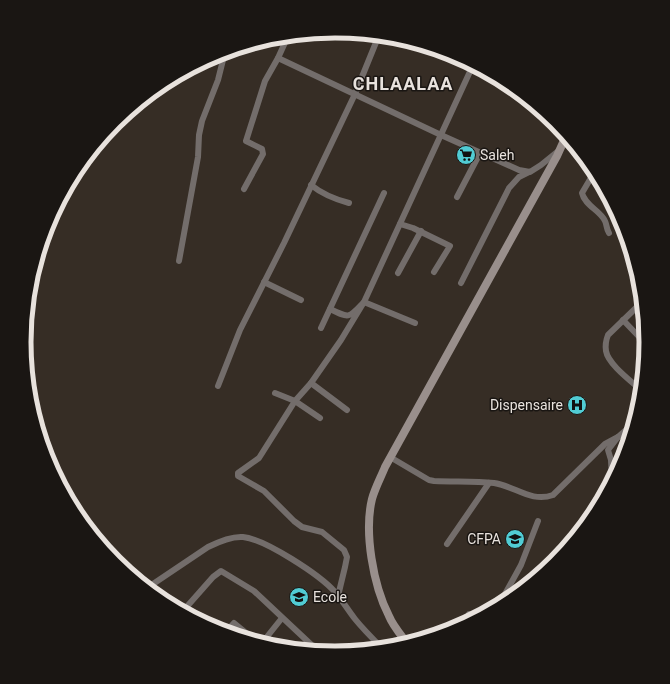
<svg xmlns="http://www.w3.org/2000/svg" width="670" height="684" font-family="Roboto,sans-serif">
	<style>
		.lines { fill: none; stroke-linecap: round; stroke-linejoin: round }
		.minor { stroke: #736d6b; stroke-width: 6 }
		.secondary { stroke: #998f8c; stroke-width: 8 }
		.labels { text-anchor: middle; stroke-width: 3; stroke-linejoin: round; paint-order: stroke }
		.poi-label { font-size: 14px; fill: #e8e2dd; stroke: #1a1613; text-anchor: start }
		.district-label { font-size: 18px; font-weight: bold; letter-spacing: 1px; fill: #e8e2dd; stroke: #1a1613 }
		.rim { fill: none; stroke: #e8e2dd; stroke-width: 5 }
	</style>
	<rect width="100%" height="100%" fill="#362d25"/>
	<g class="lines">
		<g class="minor">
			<path d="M278 58 441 135 519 170 530 172 541 165 557 152"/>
			<path d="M564 142 576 147"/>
			<path d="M595 171 582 193C585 206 600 210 605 221 607 225 606 228 609 233"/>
			<path d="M311 185C322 194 334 199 349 203"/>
			<path d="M244 189 263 154 262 149 246 141 265 81 278 58 288 36"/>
			<path d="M457 197 480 153"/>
			<path d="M400 224 413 228 450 246 434 272"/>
			<path d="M179 261 198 157 199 135 202 121 218 80 225 52"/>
			<path d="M398 273 421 231"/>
			<path d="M264 282 301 300"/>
			<path d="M461 283 509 188 519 177 529 172"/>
			<path d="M330 309C350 319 349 318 364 302L415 323"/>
			<path d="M623 320 646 344"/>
			<path d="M321 328 384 193"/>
			<path d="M311 383 347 410"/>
			<path d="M218 386 240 330 284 243 355 94 379 35"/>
			<path d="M641 390C631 381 608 364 606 351 605 345 606 340 608 335L642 302"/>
			<path d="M275 393 295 401 320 418"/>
			<path d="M390 457 429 480 434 481C454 482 474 481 494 483 515 486 531 503 553 495L605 444 618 437"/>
			<path d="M612 480 611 460 608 450 618 437 634 423"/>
			<path d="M447 544 489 483"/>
			<path d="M147 588 208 547C218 542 231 536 243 537 265 539 320 575 335 592 342 600 348 610 355 619 363 629 373 639 382 648"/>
			<path d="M338 596 345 567 347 557 344 550 322 532 302 527 294 521 264 491 238 476V473L259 458 295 401 311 383 341 340 364 302 473 65"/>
			<path d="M499 605 521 565 538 521"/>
			<path d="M183 611 213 577 221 571 254 591 318 651"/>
			<path d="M469 614 476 617"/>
			<path d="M226 632 234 623 257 642"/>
			<path d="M262 643 282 618"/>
		</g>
		<path class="secondary" d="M407 643C401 635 393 626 389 616 373 585 364 532 372 499 375 488 381 477 385 467L557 156 566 136"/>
	</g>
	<defs>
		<symbol id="supermarket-disc" viewBox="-11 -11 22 22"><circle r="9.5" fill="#51ccd4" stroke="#1a1613"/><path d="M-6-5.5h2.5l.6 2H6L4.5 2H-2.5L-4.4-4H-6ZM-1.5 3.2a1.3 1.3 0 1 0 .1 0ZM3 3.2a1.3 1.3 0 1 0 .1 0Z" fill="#111"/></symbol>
		<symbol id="hospital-disc" viewBox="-11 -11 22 22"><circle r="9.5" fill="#51ccd4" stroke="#1a1613"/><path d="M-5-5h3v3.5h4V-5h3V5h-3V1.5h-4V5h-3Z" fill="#111"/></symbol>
		<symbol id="university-disc" viewBox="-11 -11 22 22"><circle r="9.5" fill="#51ccd4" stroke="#1a1613"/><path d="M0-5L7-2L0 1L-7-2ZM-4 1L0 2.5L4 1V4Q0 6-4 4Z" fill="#111"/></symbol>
		<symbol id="school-disc" viewBox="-11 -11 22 22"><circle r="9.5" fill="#51ccd4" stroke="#1a1613"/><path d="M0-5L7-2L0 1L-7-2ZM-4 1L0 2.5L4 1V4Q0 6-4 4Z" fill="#111"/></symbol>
	</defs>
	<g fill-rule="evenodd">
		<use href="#supermarket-disc" x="455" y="144" width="22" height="22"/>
		<use href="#hospital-disc" x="566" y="394" width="22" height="22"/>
		<use href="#university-disc" x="504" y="528" width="22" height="22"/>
		<use href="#school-disc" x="288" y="586" width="22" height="22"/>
	</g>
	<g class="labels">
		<g class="poi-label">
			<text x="480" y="160">Saleh</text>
			<text x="563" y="410" text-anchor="end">Dispensaire</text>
			<text x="501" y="544" text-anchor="end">CFPA</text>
			<text x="313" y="602">Ecole</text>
		</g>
		<g class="district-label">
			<text x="403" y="90">CHLAALAA</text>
		</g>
	</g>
	<path d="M0 0H670V684H0ZM31 342a304 304 0 1 1 608 0a304 304 0 1 1-608 0Z" fill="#1a1613" fill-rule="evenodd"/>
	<path class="rim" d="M31 342a304 304 0 1 1 608 0a304 304 0 1 1-608 0Z"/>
</svg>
